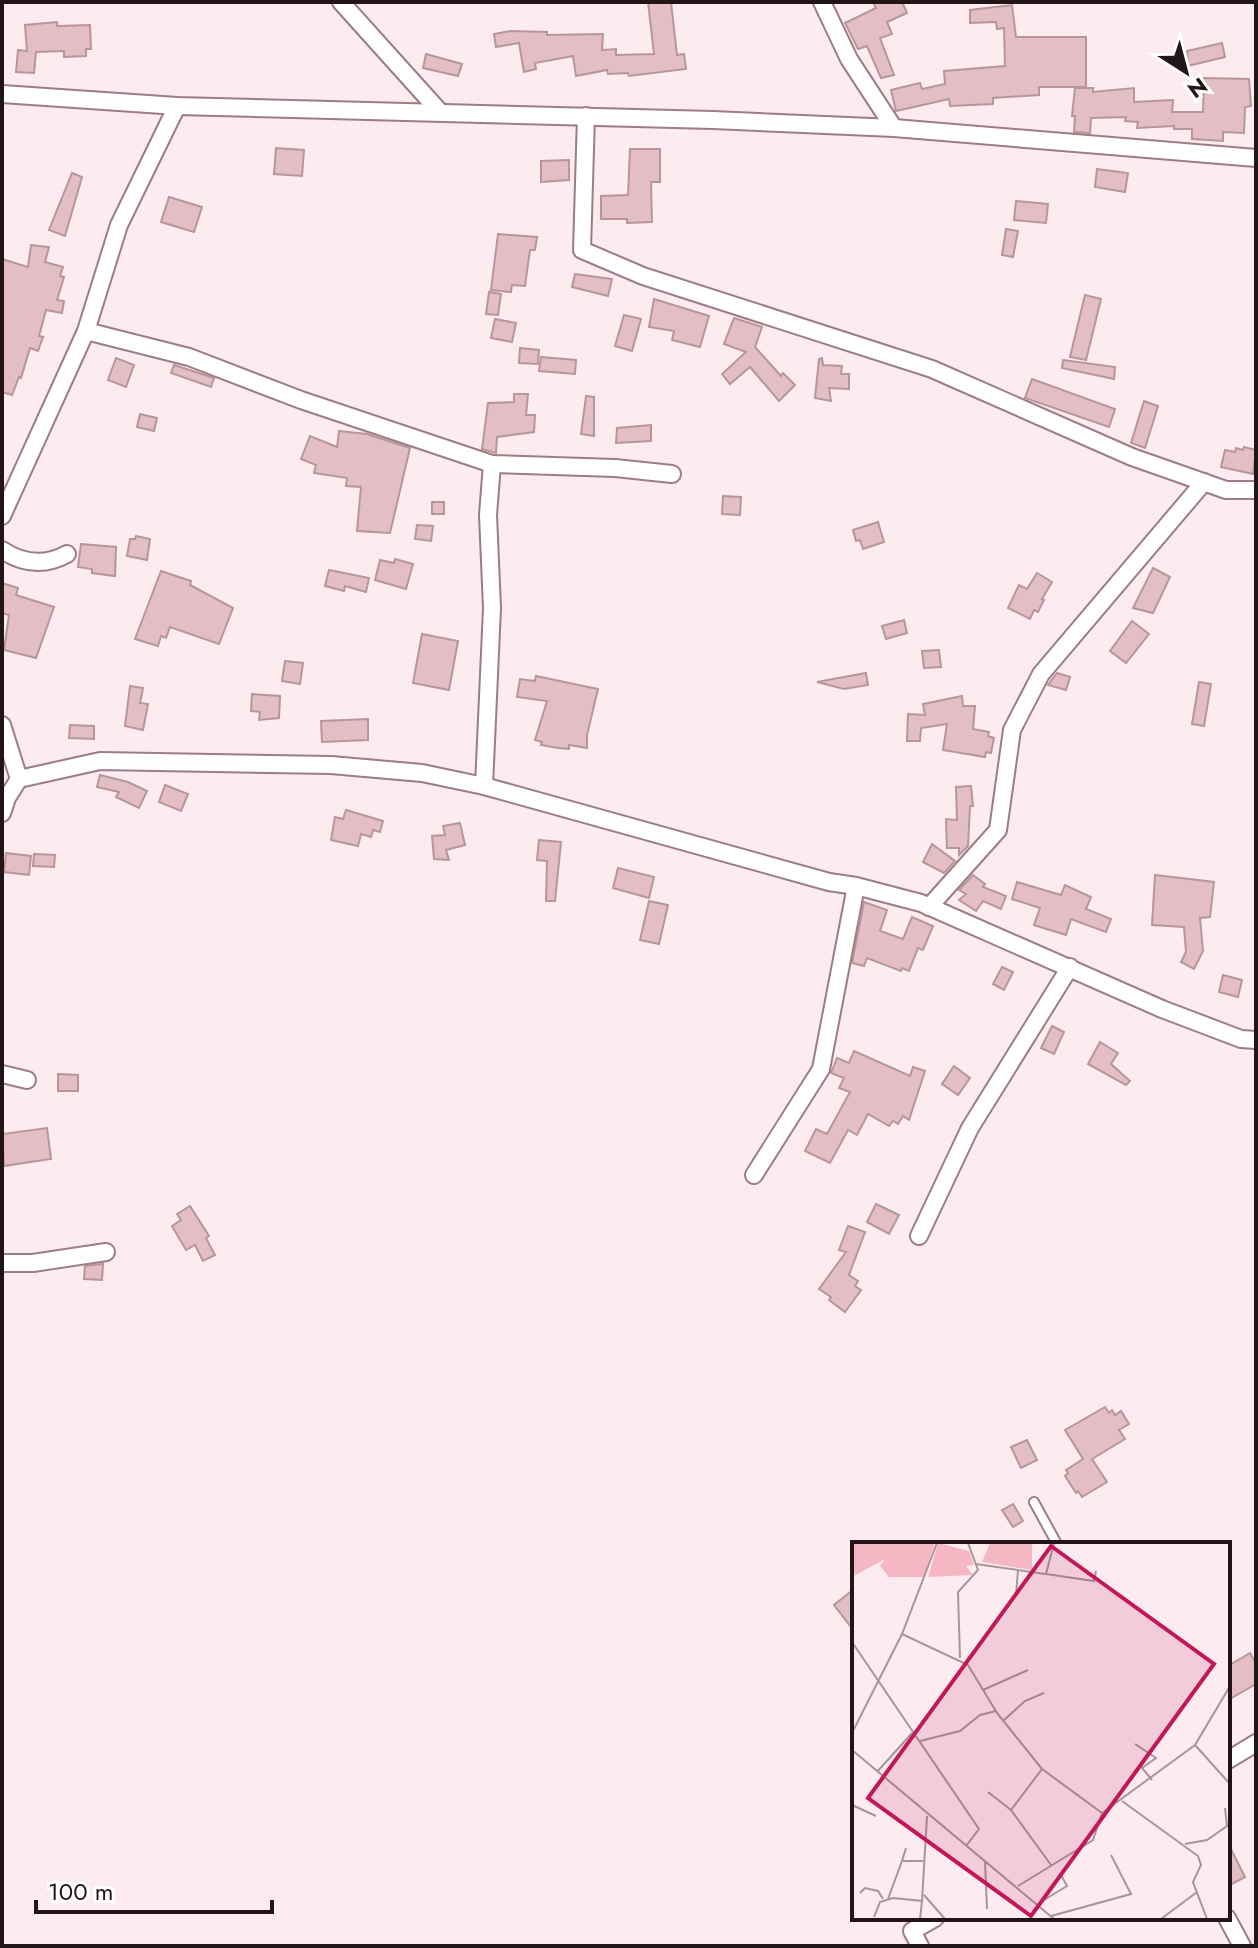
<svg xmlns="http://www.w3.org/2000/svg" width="1258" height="1948" font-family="Jost,sans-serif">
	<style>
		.building { fill: #e3bec5; stroke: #b8959c; stroke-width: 2 }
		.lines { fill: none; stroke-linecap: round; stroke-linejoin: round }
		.lane-casing { stroke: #9e7c83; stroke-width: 12 }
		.street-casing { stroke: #9e7c83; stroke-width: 20 }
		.lane { stroke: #fff; stroke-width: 8 }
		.street { stroke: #fff; stroke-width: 16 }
		.inset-road { fill: none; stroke: #a59699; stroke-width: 2 }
		.view { fill: #c2185b; fill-opacity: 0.15; stroke: #c2185b; stroke-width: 4 }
		.inset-edge { fill: none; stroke: #221518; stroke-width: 4 }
	</style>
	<rect width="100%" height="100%" fill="#fcecef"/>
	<g class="building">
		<path d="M648 2H671L677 55 684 54 686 69 629 76 628 73 608 74 607 70 576 76 573 56 535 63 536 69 524 72 519 43 496 47 494 34 510 31 547 32V35L603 34 602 50 616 49V55L654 54Z"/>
		<path d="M873 2H902L907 13 887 22 892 34 880 38 894 75 881 78 867 46 858 49 845 23 876 8Z"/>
		<path d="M1012 5 1016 37H1086V87H1039V95L993 98V104L950 106 949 99 896 111 891 90 920 83 922 89 945 84 944 71 1005 66 1004 28 997 29 996 22 970 23V10Z"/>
		<path d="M57 22V26L90 25 91 49H86V56L64 57V51L36 52 34 73 16 72 18 50 27 51 25 25Z"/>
		<path d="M1222 43 1225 57 1188 66 1187 51Z"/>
		<path d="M426 54 462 64 458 76 423 68Z"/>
		<path d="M1204 78 1249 79 1251 106 1245 107 1244 133 1223 132V141L1192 139V129H1174V126L1137 128 1138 122 1125 121 1126 117 1091 118 1090 133 1074 132 1075 116H1072L1075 88H1093V92L1134 88V102L1173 100 1172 112H1203Z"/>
		<path d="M276 148 304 150 302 176 274 174Z"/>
		<path d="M630 149H660V182H651L652 222 627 223V219H601V196L628 195Z"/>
		<path d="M569 160V180L541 182V161Z"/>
		<path d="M1097 169 1128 173 1125 192 1095 187Z"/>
		<path d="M72 173 82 177 65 236 49 230Z"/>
		<path d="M169 197 202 207 194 232 161 222Z"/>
		<path d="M1016 201 1048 204 1046 223 1014 220Z"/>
		<path d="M1006 229 1018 231 1013 257 1002 255Z"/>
		<path d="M498 234 537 237 535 250H530L525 286 512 285 511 292 491 290Z"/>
		<path d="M31 245 49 247 45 262 63 267 60 276 64 277 57 300 64 301 62 313 46 310 39 336 43 337 38 351 30 348 21 378 19 377 12 395 2 392V259L28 267Z"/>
		<path d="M575 274 612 279 608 296 572 287Z"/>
		<path d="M489 292 501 294 498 315 486 314Z"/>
		<path d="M1085 295 1101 299 1086 360 1070 357Z"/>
		<path d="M654 299 709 316 700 347 672 340 674 331 649 327Z"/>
		<path d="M624 315 641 319 632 351 615 346Z"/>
		<path d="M734 318 762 327 755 347 781 376 783 373 795 385 779 401 750 367 730 384 722 374 746 352 724 344Z"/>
		<path d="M495 319 516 323 512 342 491 338Z"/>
		<path d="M520 348 539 350 538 364 519 363Z"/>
		<path d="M541 357 576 360 575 374 539 371Z"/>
		<path d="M116 358 134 365 126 387 108 380Z"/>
		<path d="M822 358 823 365 842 366 841 374H849V389L829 388 831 401 815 398 819 359Z"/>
		<path d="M1063 360 1115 367 1114 379 1062 368Z"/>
		<path d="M174 365 214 378 211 387 171 373Z"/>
		<path d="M1032 379 1115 409 1109 427 1025 398Z"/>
		<path d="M514 394H528L526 415H535L534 432 497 437 496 453 482 449 488 403 514 402Z"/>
		<path d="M586 396 594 397V436L581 434Z"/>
		<path d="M1144 401 1158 406 1145 448 1131 443Z"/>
		<path d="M140 414 157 418 154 431 137 427Z"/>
		<path d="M651 425V441L616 443 617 428Z"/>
		<path d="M339 431 367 434 410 448 390 533 357 531 361 487 346 486 347 478 314 473 316 465 301 459 310 436 337 447Z"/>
		<path d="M1244 447 1256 450 1253 474 1221 467 1225 450 1235 452 1236 448 1243 450Z"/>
		<path d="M723 496 741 497 740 515 722 514Z"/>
		<rect x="432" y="502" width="12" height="12"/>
		<path d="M878 522 884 542 863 549 860 540 856 541 853 530Z"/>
		<path d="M417 525 433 526 431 541 415 539Z"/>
		<path d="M136 536 150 539 147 560 127 556 130 539H135Z"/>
		<path d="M81 544 116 547 115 576 92 573V569L78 567Z"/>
		<path d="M395 559 413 564 406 589 375 580 380 560 394 563Z"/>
		<path d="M1153 568 1170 577 1153 613 1133 608Z"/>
		<path d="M329 570 369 578 366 592 345 586 344 591 325 586Z"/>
		<path d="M161 571 191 581 190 585 233 608 219 644 170 627 166 638 161 636 158 646 135 639Z"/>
		<path d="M1037 573 1052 582 1042 599 1044 600 1038 612 1034 610 1030 619 1008 608 1019 585 1027 589Z"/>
		<path d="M2 583 18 588 16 595 54 607 36 658 4 650 9 615 2 613Z"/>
		<path d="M904 620 907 633 886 639 882 626Z"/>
		<path d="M1132 621 1149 634 1126 663 1110 651Z"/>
		<path d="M422 634 458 641 449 690 413 683Z"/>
		<path d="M939 650 941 667 924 668 922 651Z"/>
		<path d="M285 661 303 663 300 684 282 681Z"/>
		<path d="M866 673 868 685 844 689 817 682Z"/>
		<path d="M1057 673 1070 677 1066 690 1048 685Z"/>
		<path d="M536 676 598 689 587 735V748L569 745V749L558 748 541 745 542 742 535 740 547 701 517 697 520 679 535 681Z"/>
		<path d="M1199 682 1211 684 1204 726 1192 724Z"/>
		<path d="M130 686 143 688 140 703 148 704 143 730 125 726Z"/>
		<path d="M252 694 280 696 279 718 259 720 260 712 251 711Z"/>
		<path d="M962 696 963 706H975L973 729 989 732 988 736 994 738 991 753 986 752 985 757 943 750 947 724 921 728 920 741H907L908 714 925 715 923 704Z"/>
		<path d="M368 719V740L322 742 321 721Z"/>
		<path d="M70 725 94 726V739L69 738Z"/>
		<path d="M100 775 128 782 147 791 139 808 116 797 119 792 97 787Z"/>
		<path d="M165 785 188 794 181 811 159 802Z"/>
		<path d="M971 786 973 806H970L968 846 959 855V848H947L946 819 957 820 956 787Z"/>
		<path d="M346 810 383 821 380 832 373 830 371 837 361 834 358 846 331 840 335 817 343 819Z"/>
		<path d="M460 823 465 845 446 850 449 860 434 859 432 836 445 835 443 826Z"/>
		<path d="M539 840 561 842 555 901H546L547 861 537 860Z"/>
		<path d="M932 844 955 861 944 873 923 862Z"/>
		<path d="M6 853 31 856 29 875 4 872Z"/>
		<path d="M34 854 55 855 54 867 33 866Z"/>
		<path d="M618 868 654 877 649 898 613 888Z"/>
		<path d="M973 875 985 884 983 887 1006 896 1001 909 983 901 976 911 959 900 966 894 959 890Z"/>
		<path d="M1155 875 1214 882 1210 917 1200 918 1203 951 1194 969 1181 962 1186 952 1184 927 1152 925Z"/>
		<path d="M1017 882 1061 895 1065 885 1091 897 1086 909 1111 919 1106 932 1071 919 1066 935 1034 925 1040 908 1012 899Z"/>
		<path d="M649 901 668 905 659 944 640 940Z"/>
		<path d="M864 902 887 910 880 931 903 939 912 917 933 926 923 950 918 948 909 971 902 968 901 971 867 958 864 966 852 963Z"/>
		<path d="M1002 967 1013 972 1004 990 993 984Z"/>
		<path d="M1223 975 1242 980 1238 997 1219 992Z"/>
		<path d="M1052 1026 1064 1032 1054 1054 1041 1048Z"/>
		<path d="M1100 1042 1118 1053 1111 1064 1130 1081 1126 1085 1088 1064Z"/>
		<path d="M854 1051 910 1076 913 1067 925 1071 909 1120 903 1116 898 1124 893 1121 889 1126 868 1114 857 1135 848 1130 830 1163 805 1151 816 1129 827 1134 850 1092 839 1088 844 1078 831 1073 837 1058 849 1063Z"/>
		<path d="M954 1066 970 1078 958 1095 942 1084Z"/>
		<path d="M58 1074 78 1075V1091H58Z"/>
		<path d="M47 1128 51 1159 4 1166 2 1134Z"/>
		<path d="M876 1204 899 1215 889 1234 867 1222Z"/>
		<path d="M190 1206 209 1236 206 1238 215 1255 203 1261 195 1245 186 1250 172 1226 181 1220 177 1214Z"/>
		<path d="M848 1226 865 1232 849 1275 858 1281 855 1286 861 1290 845 1312 829 1300 831 1297 819 1289 846 1252 839 1250Z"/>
		<path d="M103 1264 102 1280 84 1279 85 1266Z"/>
		<path d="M1105 1407 1109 1413 1112 1410 1115 1415 1121 1411 1129 1424 1119 1430 1125 1439 1092 1459 1107 1482 1082 1497 1078 1491 1076 1493 1065 1476 1068 1473 1066 1470 1083 1459 1065 1430Z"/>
		<path d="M1027 1440 1037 1460 1021 1468 1011 1447Z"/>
		<path d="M1013 1504 1023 1521 1013 1527 1002 1510Z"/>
		<path d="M854 1589V1631L834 1605Z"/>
		<path d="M1250 1653 1256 1663V1684L1228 1700V1666Z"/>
		<path d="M1228 1843 1245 1877 1228 1886Z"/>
	</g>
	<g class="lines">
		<defs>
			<path id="lane" d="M1034 1502 1057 1544"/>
			<g id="street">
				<path d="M341 2 440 112"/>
				<path d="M822 2 849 59 894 128"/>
				<path d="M2 94 177 106 713 120 894 128 1256 158"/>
				<path d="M586 116 582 250 643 276 932 369 1132 457 1226 490H1256"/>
				<path d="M86 331 189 357 301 400 492 464 615 468 672 474"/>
				<path d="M2 516 86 331 119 225 177 106"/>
				<path d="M2 550C23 564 45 566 67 554"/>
				<path d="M2 725 19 779"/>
				<path d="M484 786 492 608 488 515 492 464"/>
				<path d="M2 813 7 798 19 779 100 761 331 765 422 773 484 786 829 882 856 886 921 903 1162 1009 1241 1039 1256 1040"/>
				<path d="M929 907 998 830 1012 730 1041 674 1204 482"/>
				<path d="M2 1074 27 1080"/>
				<path d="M754 1175 821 1069 856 886"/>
				<path d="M919 1236 970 1128 1070 967"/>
				<path d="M2 1263H33L106 1252"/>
				<path d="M1228 1760 1256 1743"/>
				<path d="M1227 1918 1242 1946"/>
				<path d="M920 1946 912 1931 935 1918"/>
			</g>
		</defs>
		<use href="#lane" class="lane-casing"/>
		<use href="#street" class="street-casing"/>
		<use href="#lane" class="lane"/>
		<use href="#street" class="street"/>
	</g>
	<g transform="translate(852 1542)">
		<rect width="378" height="378" fill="#fcecef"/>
		<path d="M0 1H83L72 35H37L28 24 33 17 0 35ZM86 1 117 9 122 23 114 24 121 33 76 35ZM138 1H180V28L130 20Z" fill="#f6b7c5"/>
		<path class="inset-road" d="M202 1 194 32 242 39 244 29M124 22 193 32M164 53 166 28M50 92 116 123 145 171 190 227 250 271 343 203 378 144M0 100 127 287 114 304M108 116 106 50 126 28 116 1M131 148 176 128M151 179 173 159 192 151M0 191 50 92 85 1M68 199 108 189 128 173 144 169M283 202 304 216 290 226 300 238M343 203 378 242M0 208 202 377M25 230 60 191M136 250 159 268 199 323M270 259 346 314 349 323 341 340 355 377M0 263 24 274M159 268 190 227M333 302 355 298 375 284 373 266M54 306 50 319H71M133 319 135 367M166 344 241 298 250 271M8 351 13 346 26 349 31 357M72 353 93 377M36 357 50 319M70 359 75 274M187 361 215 344 209 333M199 374 279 352 259 313M22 375 28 360 41 356 70 359 68 377M309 377 345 350"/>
		<path class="view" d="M199 4 362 122 179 374 16 256Z"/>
		<rect width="378" height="378" class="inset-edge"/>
	</g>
	<rect width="1258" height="1948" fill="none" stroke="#221518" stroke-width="8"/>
	<g transform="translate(1186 72) rotate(144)" stroke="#ffffff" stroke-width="6" paint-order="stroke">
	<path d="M0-6L14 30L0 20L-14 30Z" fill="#221518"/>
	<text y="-12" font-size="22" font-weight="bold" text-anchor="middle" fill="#221518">N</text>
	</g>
	<path d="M36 1900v12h236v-12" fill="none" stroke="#221518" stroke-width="4"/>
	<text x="48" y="1900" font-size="24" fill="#221518" stroke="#ffffff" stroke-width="6" paint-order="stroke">100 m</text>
</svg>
